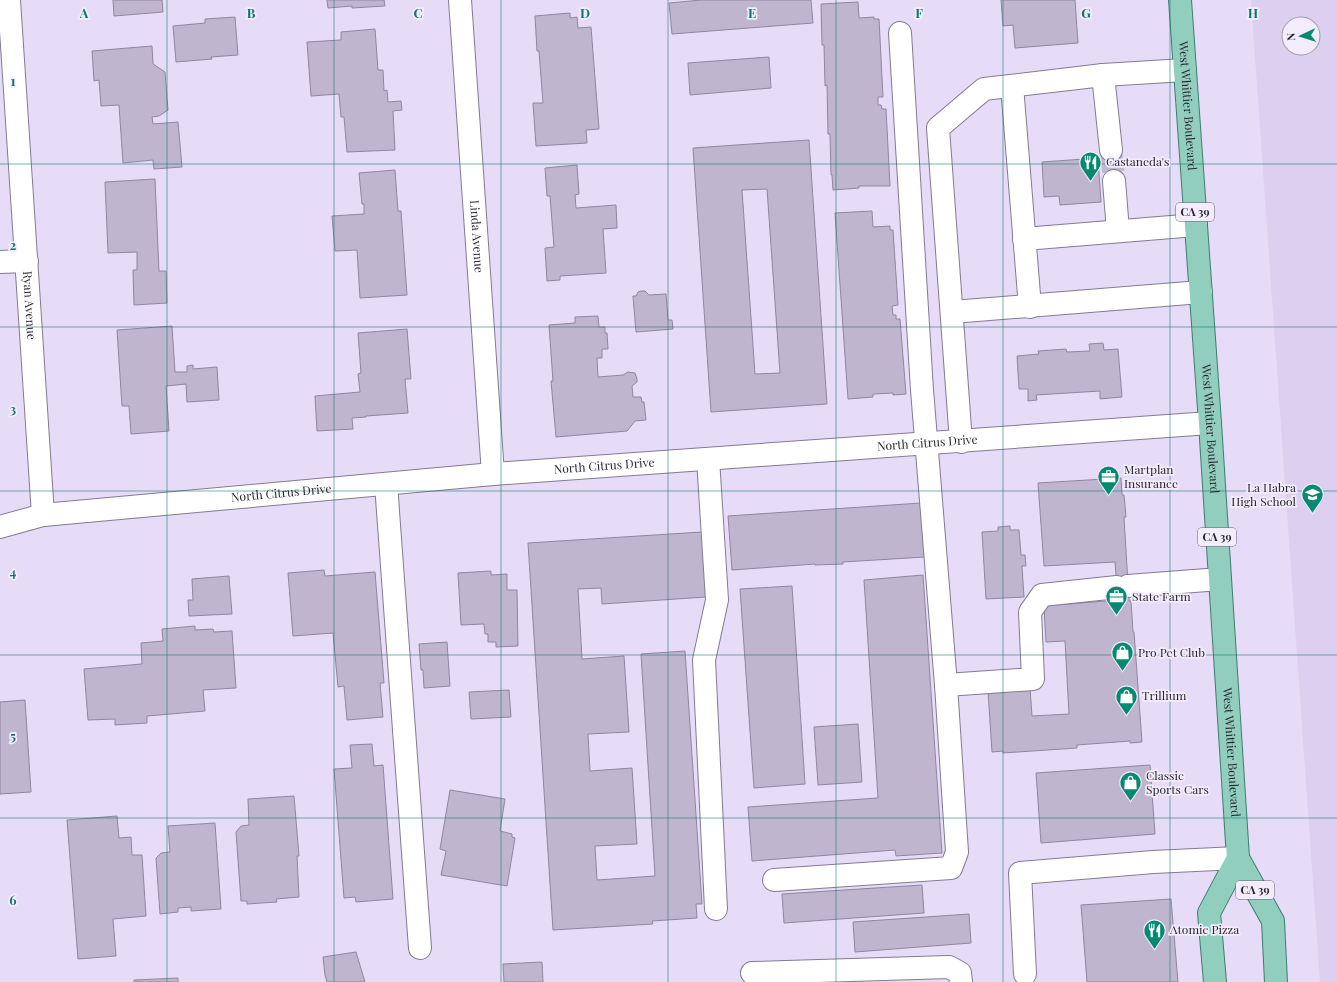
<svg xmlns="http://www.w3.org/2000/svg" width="1337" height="982" font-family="'Playfair Display',serif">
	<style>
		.built { fill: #dccfef; fill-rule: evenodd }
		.building { fill: #bfb5ce; stroke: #90869e; fill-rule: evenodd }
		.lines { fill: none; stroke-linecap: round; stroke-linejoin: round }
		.minor-tunnel { stroke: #c1b7cf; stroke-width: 22; stroke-dasharray: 22 11; stroke-linecap: butt }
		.minor-casing { stroke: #847a92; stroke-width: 24 }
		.major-casing { stroke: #3d7d70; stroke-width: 24 }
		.minor { stroke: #fff; stroke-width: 22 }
		.major { stroke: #91cebe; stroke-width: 22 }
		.grid { fill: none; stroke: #0f766e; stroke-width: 1; stroke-opacity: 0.55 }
		.labels { text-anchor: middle; stroke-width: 3.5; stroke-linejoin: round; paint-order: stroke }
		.shield { fill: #f2ecfc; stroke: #65616c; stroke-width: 1 }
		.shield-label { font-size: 11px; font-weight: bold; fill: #29252f }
		.street-label { font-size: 12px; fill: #29252f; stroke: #f2ecfc }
		.poi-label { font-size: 12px; fill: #29252f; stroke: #f2ecfc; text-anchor: start }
		.grid-label { font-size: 13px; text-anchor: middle; font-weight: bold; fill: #0f766e; stroke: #f2ecfc; stroke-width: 3.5; stroke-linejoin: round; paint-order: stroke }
	</style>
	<rect width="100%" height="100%" fill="#e7dcf7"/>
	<path class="built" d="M1251 0H1337V982H1320ZM1289 24H1313V48H1289Z"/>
	<g class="building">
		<path d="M113 0H162L163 12 114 16Z"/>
		<path d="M327 0H384L385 6 352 8V6L328 8Z"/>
		<path d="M701 0H811L813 23 672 34 669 3Z"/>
		<path d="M1001 0H1075L1078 43 1015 48 1013 25 1003 26Z"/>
		<path d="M858 2 859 18 874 17V19H879L883 97H878V105H881L882 109H886L890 186H859V188L833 190 832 175H831L830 134H828L827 85 825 86 824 45H822L821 4Z"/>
		<path d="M570 13V18L577 17 578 28 591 27 599 129 586 130 587 143 536 146 533 103H543L539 51H537L535 16Z"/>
		<path d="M235 17 238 55 211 57 212 59 176 62 173 26 205 23V19Z"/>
		<path d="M375 29 378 70H383L384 91 387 90 388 102 401 101 402 110 393 111 395 150 347 152 344 117H341L339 94 311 96 307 42 341 40V32Z"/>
		<path d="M152 46 153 64 165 72 168 110 159 116 152 117 153 124 178 122 182 167 154 169 153 160 123 163 119 105 101 106 99 80 94 81 92 51Z"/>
		<path d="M769 57 771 88 690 95 688 63Z"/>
		<path d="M809 140 827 404 711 412 693 148ZM767 189 780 373 755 374 742 190Z"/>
		<path d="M1098 158 1101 202 1060 205 1059 196 1044 197 1042 162Z"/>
		<path d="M577 165 579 194 575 195 576 208 616 205 617 228 603 229 606 273 560 276V280L547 281 545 248 554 247 550 196H547L545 168Z"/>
		<path d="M395 170 398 211H401L407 295 360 298 357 250 335 251 332 216 364 214V204H362L359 173Z"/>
		<path d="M155 179 159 271H166L167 303 134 305 133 270H137V252L108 253 105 182Z"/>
		<path d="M872 211 873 227 890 226V230H893L898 305 892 306 893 315H896V319H900L906 394 893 395V393L873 394V397L848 399 835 213Z"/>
		<path d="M641 291H645L649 295 666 294 668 320H672L673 329 636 332 633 296H636L638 292Z"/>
		<path d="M598 316 599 327H605V333H607L608 349H602V358H597L598 377 623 375 628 372 635 373 637 379V382L632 386 633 397H641L642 402H644L646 420 635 421 627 431 556 437 551 381H553L549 325 575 323V317Z"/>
		<path d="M172 326 175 372H187V366L193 365V369L217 367 219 400 187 402 186 384 166 386 169 431 131 434 129 406H122L117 330Z"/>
		<path d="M407 329 411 379H405L408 413 366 416V417L352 418 353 429 317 431 315 396 360 392 358 374 361 373 358 333Z"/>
		<path d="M1103 343 1104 350 1118 349 1122 397 1100 399V391L1036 395 1037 400 1028 401V389H1019L1017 356 1039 354 1038 351 1066 349 1067 352 1090 351 1089 344Z"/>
		<path d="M1121 478 1122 495H1124L1126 517H1124L1129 601H1131L1133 632H1134L1142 742 1130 743V741L1077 745V748L1003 753V751L992 752 988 691 1030 688 1032 716 1069 714 1065 641 1046 642 1044 606 1118 600 1115 562 1044 566 1038 483Z"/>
		<path d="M921 503 925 557 843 562V564L815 565V564L732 570 728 516Z"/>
		<path d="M1010 526V530H1019L1021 555H1025L1026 566H1022L1024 597 986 599 982 532 998 531V527Z"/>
		<path d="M702 532 706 597 602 604 601 588 578 589 582 659 624 656 629 732 588 734 590 771 632 768 637 844 595 846 597 880 655 876 641 654 685 651 702 904H696L697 918 652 921 653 924 553 930 528 543Z"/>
		<path d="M324 570 325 576 375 572 384 683H380L383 717 347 720 344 686 338 687 333 633 293 636 288 573Z"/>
		<path d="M491 571V575L507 574V590H517L518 646 496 647V642H488V634H485L484 624 461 625 458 573Z"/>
		<path d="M923 575 942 853 896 856 895 850 752 861 748 807 878 798 864 580Z"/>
		<path d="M229 576 232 614 189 616 188 600H193L192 579Z"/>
		<path d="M792 586 805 784 754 788 740 589Z"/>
		<path d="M195 626V630L213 629 214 632 232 631 236 688 203 690 205 711 147 716V723L115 725V719L88 720 84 669 142 664 141 643 163 641 162 629Z"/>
		<path d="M447 642 450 686 424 688 423 670H421L419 644Z"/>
		<path d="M509 690 511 717 471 719 469 692Z"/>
		<path d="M25 700 31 792 0 794V702Z"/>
		<path d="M858 724 862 782 818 785 814 727Z"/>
		<path d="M372 744 374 766 383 765 393 899 356 902 355 897 344 898 334 769 352 768 350 745Z"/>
		<path d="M1150 765 1155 834 1041 843 1036 773Z"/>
		<path d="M450 790 505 799 500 831 512 834V837L515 838 507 886 441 875 446 851 440 849Z"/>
		<path d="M294 796 299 856H297L299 897 276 899 277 902 247 904V901H241L236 832 241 826 249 825 248 799Z"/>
		<path d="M117 816 119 838 131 837 132 855H142L146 916 113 919 116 956 78 959 67 820Z"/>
		<path d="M215 823 221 909 191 911V907L178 908V912L160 914 156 858 161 853 170 852 168 826Z"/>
		<path d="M922 885 924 913 784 923 782 894Z"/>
		<path d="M1171 899 1178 982H1087L1081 905Z"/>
		<path d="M969 914 971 943 855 952 853 922Z"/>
		<path d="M356 952 365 982H327L325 975 323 957Z"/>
		<path d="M542 962 543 982H504L503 964Z"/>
		<path d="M178 978V982H134V980Z"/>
	</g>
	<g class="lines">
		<path class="minor-tunnel" d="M1111 150 1114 181"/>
		<defs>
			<g id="minor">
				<path id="s1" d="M9 0 43 515"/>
				<path id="s2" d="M460 0 493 474"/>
				<path d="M1103 75 1111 150"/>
				<path d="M1012 86 1030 307"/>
				<path d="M1114 181 1118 231"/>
				<path d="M1024 239 1196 225"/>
				<path d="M0 262 27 261"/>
				<path d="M952 312 1201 292"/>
				<path d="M961 442 938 128 984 89 1103 75 1185 70"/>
				<path d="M708 459 717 600 704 660 716 909"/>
				<path d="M386 484 420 948"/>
				<path id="s3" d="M0 527 43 515 493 474 1210 423"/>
				<path d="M1128 586 1220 579"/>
				<path d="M946 685 1033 679 1030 612 1042 595 1117 587"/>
				<path d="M774 880 951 868 957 852 946 685 922 390 900 33"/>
				<path d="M752 973 949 967 960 973 961 982"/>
				<path d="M1025 974 1020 873 1153 862 1238 858"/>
			</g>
			<g id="major">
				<path id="s4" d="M1180 0 1210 423 1238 858 1273 921 1276 982"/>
				<path d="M1215 982 1209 913 1238 858"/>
			</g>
		</defs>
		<use href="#minor" class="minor-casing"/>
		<use href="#major" class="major-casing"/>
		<use href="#minor" class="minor"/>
		<use href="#major" class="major"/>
	</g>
	<path class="grid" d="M167 0V982M334 0V982M501 0V982M668 0V982M836 0V982M1003 0V982M1170 0V982M0 164H1337M0 327H1337M0 491H1337M0 655H1337M0 818H1337"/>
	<defs>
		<symbol id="restaurant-pin" viewBox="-11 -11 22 30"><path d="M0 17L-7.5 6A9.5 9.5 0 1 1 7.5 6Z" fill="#038a70" stroke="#f2ecfc"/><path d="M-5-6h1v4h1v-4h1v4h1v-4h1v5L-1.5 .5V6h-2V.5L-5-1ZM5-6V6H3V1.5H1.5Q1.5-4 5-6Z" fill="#fff"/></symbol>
		<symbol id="office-pin" viewBox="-11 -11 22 30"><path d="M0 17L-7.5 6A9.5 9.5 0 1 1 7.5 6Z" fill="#038a70" stroke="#f2ecfc"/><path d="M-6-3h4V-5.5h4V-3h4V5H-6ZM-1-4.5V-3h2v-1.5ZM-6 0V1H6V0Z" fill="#fff"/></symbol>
		<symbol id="school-pin" viewBox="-11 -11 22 30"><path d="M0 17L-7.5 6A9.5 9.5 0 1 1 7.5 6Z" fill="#038a70" stroke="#f2ecfc"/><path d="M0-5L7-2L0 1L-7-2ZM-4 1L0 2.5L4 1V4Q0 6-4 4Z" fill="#fff"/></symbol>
		<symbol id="shop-pin" viewBox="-11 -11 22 30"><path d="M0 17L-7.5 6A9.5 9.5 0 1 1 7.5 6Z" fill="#038a70" stroke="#f2ecfc"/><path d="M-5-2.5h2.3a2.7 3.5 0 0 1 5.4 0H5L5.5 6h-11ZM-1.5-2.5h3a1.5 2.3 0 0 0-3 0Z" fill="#fff"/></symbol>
	</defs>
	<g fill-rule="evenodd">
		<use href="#restaurant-pin" x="1078" y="150" width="25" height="34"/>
		<use href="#office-pin" x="1096" y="464" width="25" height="34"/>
		<use href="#school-pin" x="1300" y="482" width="25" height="34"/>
		<use href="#office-pin" x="1104" y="584" width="25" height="34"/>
		<use href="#shop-pin" x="1110" y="640" width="25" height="34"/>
		<use href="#shop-pin" x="1114" y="684" width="25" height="34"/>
		<use href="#shop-pin" x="1118" y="770" width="25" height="34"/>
		<use href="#restaurant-pin" x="1142" y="918" width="25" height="34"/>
	</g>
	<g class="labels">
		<g class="shield">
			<rect x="1176" y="203" width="38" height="18" rx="3"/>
			<rect x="1198" y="528" width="38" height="18" rx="3"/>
			<rect x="1236" y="881" width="38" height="18" rx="3"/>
		</g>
		<g class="shield-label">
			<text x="1195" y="216">CA 39</text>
			<text x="1217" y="541">CA 39</text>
			<text x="1255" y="894">CA 39</text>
		</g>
		<g class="street-label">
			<text dy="4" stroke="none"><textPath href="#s4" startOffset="106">West Whittier Boulevard</textPath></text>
			<text dy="4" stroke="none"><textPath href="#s2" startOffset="237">Linda Avenue</textPath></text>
			<text dy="4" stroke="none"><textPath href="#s1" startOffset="306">Ryan Avenue</textPath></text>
			<text dy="4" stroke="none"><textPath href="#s4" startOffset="430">West Whittier Boulevard</textPath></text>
			<text dy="4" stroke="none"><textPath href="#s3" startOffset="932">North Citrus Drive</textPath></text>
			<text dy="4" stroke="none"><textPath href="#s3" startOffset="608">North Citrus Drive</textPath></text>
			<text dy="4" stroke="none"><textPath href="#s3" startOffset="284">North Citrus Drive</textPath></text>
			<text dy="4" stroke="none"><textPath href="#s4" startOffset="754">West Whittier Boulevard</textPath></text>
		</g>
		<g class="poi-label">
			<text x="1106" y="166">Castaneda's</text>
			<text x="1124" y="474">Martplan<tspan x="1124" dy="14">Insurance</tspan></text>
			<text x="1296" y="492" text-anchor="end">La Habra<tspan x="1296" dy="14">High School</tspan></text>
			<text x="1132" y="601">State Farm</text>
			<text x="1138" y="657">Pro Pet Club</text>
			<text x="1142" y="700">Trillium</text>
			<text x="1146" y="780">Classic<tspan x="1146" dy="14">Sports Cars</tspan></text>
			<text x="1170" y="934">Atomic Pizza</text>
		</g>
	</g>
	<g class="grid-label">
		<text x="84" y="18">A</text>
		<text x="251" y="18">B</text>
		<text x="418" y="18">C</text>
		<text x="585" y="18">D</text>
		<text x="752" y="18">E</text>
		<text x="919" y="18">F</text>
		<text x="1086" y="18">G</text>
		<text x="1253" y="18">H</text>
		<text x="13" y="86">1</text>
		<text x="13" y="250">2</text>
		<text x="13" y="414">3</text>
		<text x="13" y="577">4</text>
		<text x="13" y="741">5</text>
		<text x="13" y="905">6</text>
	</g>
	<g transform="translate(1301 36) rotate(266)"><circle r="19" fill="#f2ecfc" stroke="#a29caa"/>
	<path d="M0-3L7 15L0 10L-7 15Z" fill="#038a70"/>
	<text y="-6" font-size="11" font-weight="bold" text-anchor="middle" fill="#29252f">N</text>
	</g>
</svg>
